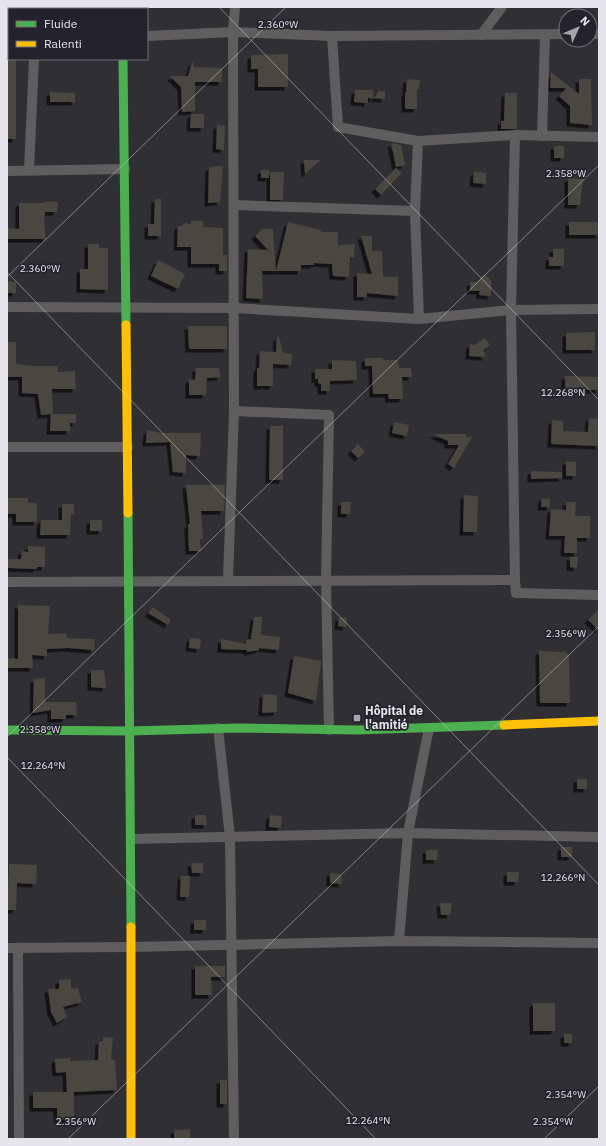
<svg xmlns="http://www.w3.org/2000/svg" width="606" height="1146" font-family="'IBM Plex Sans',sans-serif">
	<style>
		.building { fill: #4a4640; filter: url(#shadow) }
		.lines { fill: none; stroke-linecap: round; stroke-linejoin: round }
		.street { stroke: #5f5d5e; stroke-width: 10 }
		.fast { stroke: #4caf50; stroke-width: 9 }
		.slow { stroke: #ffc107; stroke-width: 9 }
		.ticks { fill: none; stroke: #e5e5eb; stroke-width: 1; stroke-opacity: 0.45 }
		.poi-dot { fill: #a5a5ab; stroke: #24232c; stroke-width: 1.5 }
		.labels { text-anchor: middle; stroke-width: 3.5; stroke-linejoin: round; paint-order: stroke }
		.poi-label { font-size: 12px; font-weight: bold; fill: #e5e5eb; stroke: #24232c; text-anchor: start }
		.ticks-label { font-size: 10px; text-anchor: middle; fill: #e5e5eb; stroke: #24232c; stroke-width: 3.5; stroke-linejoin: round; paint-order: stroke }
	</style>
	<defs>
		<filter id="shadow"><feDropShadow dx="-3.5" dy="3.5" stdDeviation="0" flood-color="#0009"/></filter>
	</defs>
	<rect width="100%" height="100%" fill="#2f2f34"/>
	<g class="building">
		<path d="M288 54V87H258V69H251V55Z"/>
		<rect x="7" y="60" width="9" height="79"/>
		<path d="M193 60 194 67 222 68V82H195V111L182 112 181 87 170 76H188Z"/>
		<path d="M551 72 579 94V79H591L592 125 570 123V106L559 96 567 88H550Z"/>
		<path d="M407 79 420 80 419 89H417V109H405V92H408L406 91Z"/>
		<path d="M355 90H373L374 98 379 91H385V99L368 98V103L354 102Z"/>
		<path d="M50 92 75 93V102H50Z"/>
		<path d="M505 93H517V129H501V121H504Z"/>
		<path d="M191 114H204V128H190Z"/>
		<path d="M217 125 225 126 224 150 216 149Z"/>
		<path d="M391 143 401 145 405 165 396 167Z"/>
		<rect x="554" y="146" width="10" height="12"/>
		<path d="M304 160H321L305 174Z"/>
		<path d="M223 166 220 202 208 203 209 167Z"/>
		<path d="M396 168 402 173 381 195 375 189Z"/>
		<rect x="261" y="170" width="8" height="8"/>
		<path d="M270 172H284L283 200H270Z"/>
		<path d="M474 172 486 173V184L473 183Z"/>
		<path d="M568 178 583 179 580 205H568Z"/>
		<path d="M155 199H161V236H148V224H154Z"/>
		<path d="M50 201 58 202 57 212H45L44 221 46 239H7V228L19 229V203H42Z"/>
		<path d="M191 221H203V227L223 228V255H227V271H219V264H191V247H177L178 226H183V223L191 224Z"/>
		<path d="M288 222 321 230V232H338V245L355 244 354 257H350L349 277 333 276 332 264 314 263V265H301V271H276Z"/>
		<rect x="569" y="222" width="30" height="13"/>
		<path d="M262 229H273L276 271H262L263 299 246 298 248 249 268 250 255 236Z"/>
		<path d="M361 236H372V251H382L383 277H398V296L367 293V297H357V273L372 274Z"/>
		<path d="M88 244H99V248H108V290L80 289V269H88Z"/>
		<path d="M553 249H564V266H549V257H553Z"/>
		<path d="M158 260 185 274 178 289 151 276Z"/>
		<path d="M484 274 491 280V296L479 295 480 291H470V282H477Z"/>
		<path d="M7 281 16 282V293H7Z"/>
		<path d="M188 326H227V349H189Z"/>
		<path d="M595 332V350H566V333Z"/>
		<path d="M277 337H279L283 353 292 354 291 365 273 364V386H257V368H259L260 351 276 352Z"/>
		<path d="M485 338 490 345 483 350 486 357 469 356 470 344 474 345Z"/>
		<path d="M7 342H16V364L34 366H58V372L75 371 76 389H52L53 414H76V423H70V431H50L51 414 41 415 38 394 22 393V377H7Z"/>
		<path d="M365 358H383V360H398L399 368H411L412 377H402L403 399H389L388 394H373L372 366H365Z"/>
		<path d="M332 360 356 361 357 380 330 381V391H321V384L318 383V379H315V369H332Z"/>
		<path d="M196 368H219L221 377 207 378 206 395H189V379L195 380Z"/>
		<path d="M565 376 599 377V390L565 389Z"/>
		<path d="M589 418 599 419V446L551 444 552 420 563 421V431L588 432Z"/>
		<path d="M394 422 409 425 407 436 392 433Z"/>
		<path d="M270 426H283V480H269Z"/>
		<path d="M147 430 161 433H201L200 456 186 455V473L173 472 170 442 146 443Z"/>
		<path d="M432 434H466V437H472L454 468 448 464 459 445H448V441Z"/>
		<path d="M358 444 365 452 358 458 351 451Z"/>
		<path d="M566 461 576 462V476H566Z"/>
		<path d="M531 471 562 472V478L531 479Z"/>
		<path d="M186 485H225L224 511H201L203 539H200L201 551H189L188 524H190Z"/>
		<path d="M464 495 478 496 477 532H463Z"/>
		<path d="M7 498H28V503H37V522H16V514H7Z"/>
		<path d="M542 498 550 499V507H541Z"/>
		<path d="M341 502H351L350 514H341Z"/>
		<path d="M566 502H576L575 516H590V538H577V553H564L565 536H549L551 509 566 510Z"/>
		<path d="M62 504H74V515L71 514 70 535H40L41 520H62Z"/>
		<rect x="90" y="520" width="12" height="11"/>
		<path d="M28 546 45 547V567H37V569L8 568V559H21L22 551 28 552Z"/>
		<path d="M570 557H578L577 568 570 567Z"/>
		<path d="M18 605 50 606 48 634 66 633 67 638 95 639 94 650 68 648 47 649V656L32 655 33 668H7V658L18 659Z"/>
		<path d="M153 607 171 620 168 625 148 613Z"/>
		<path d="M599 609V630L588 620Z"/>
		<path d="M254 617H262L261 635 280 637 279 650 259 648V650L247 652V650L221 649V639L246 644V640L251 639Z"/>
		<path d="M339 617 347 618 346 627 338 626Z"/>
		<path d="M190 638 201 639 200 649 189 648Z"/>
		<path d="M539 651 565 652 569 655 570 703H540Z"/>
		<path d="M294 656 321 661 316 701 288 693Z"/>
		<path d="M91 670H104L106 688 91 687Z"/>
		<path d="M45 678V702H76L77 715H66V719H51V710L33 713 34 679Z"/>
		<path d="M263 694 277 695V712L262 713Z"/>
		<rect x="577" y="779" width="10" height="10"/>
		<path d="M195 815H206L207 825H195Z"/>
		<path d="M270 815 282 816 281 828 269 827Z"/>
		<rect x="561" y="847" width="11" height="10"/>
		<path d="M426 850H438L437 860H426Z"/>
		<path d="M191 863H203V873H192Z"/>
		<path d="M9 864 37 865 36 884 17 883 16 910H7Z"/>
		<path d="M507 872H519L518 882H507Z"/>
		<path d="M330 873 341 874 342 884 330 883Z"/>
		<path d="M181 876H190L189 897H180Z"/>
		<path d="M440 903H452L450 915H441Z"/>
		<rect x="194" y="920" width="12" height="10"/>
		<path d="M195 966H225V977H211L212 995H195Z"/>
		<path d="M71 979V989L78 988 82 1002 63 1007 67 1017 57 1023 51 1012 48 989H59V980Z"/>
		<rect x="533" y="1003" width="22" height="28"/>
		<rect x="564" y="1034" width="8" height="9"/>
		<path d="M103 1037 113 1038 111 1060H115L117 1090 74 1092V1119H57V1108H33V1092H67L66 1072 56 1073 55 1059 70 1058V1061L98 1060 99 1041H103Z"/>
		<rect x="220" y="1080" width="7" height="24"/>
		<path d="M190 1129V1139H174V1130Z"/>
	</g>
	<g class="lines">
		<g class="street">
			<path d="M88 7 89 9"/>
			<path d="M134 7V9"/>
			<path d="M590 34H599"/>
			<path d="M481 35 502 7"/>
			<path d="M147 36 233 32 332 36 566 34"/>
			<path d="M332 36 338 127 418 141 515 135 599 137"/>
			<path d="M7 37H9"/>
			<path d="M542 136 545 35"/>
			<path d="M418 141 415 211 419 319"/>
			<path d="M29 170 34 59"/>
			<path d="M7 171 125 169"/>
			<path d="M235 205 415 211"/>
			<path d="M7 307 235 308 419 319 511 310 599 309"/>
			<path d="M234 411 329 415 326 580 329 730"/>
			<path d="M7 447H128"/>
			<path d="M228 580 234 411 233 32 235 7"/>
			<path d="M515 580 511 310 515 135"/>
			<path d="M7 582 515 580 516 593 599 595"/>
			<path d="M218 728 230 837 234 1139"/>
			<path d="M131 839 408 833 599 837"/>
			<path d="M399 941 408 833 429 728"/>
			<path d="M7 948 130 947 399 941 599 943"/>
			<path d="M18 948 19 1139"/>
		</g>
		<g class="fast">
			<path d="M123 59 126 325"/>
			<path d="M128 513 131 927"/>
			<path d="M7 730 130 731 237 728 357 730 504 725"/>
		</g>
		<g class="slow">
			<path d="M126 325 128 513"/>
			<path d="M504 725 599 721"/>
			<path d="M131 927V1139"/>
		</g>
	</g>
	<path class="ticks" d="M219 7 599 400M7 272 599 885M7 277 286 7M7 737 599 165M7 757 376 1139M68 1139 599 626M544 1139 599 1086"/>
	<rect class="poi-dot" x="353" y="714" width="8" height="8" rx="2"/>
	<g class="labels">
		<g class="poi-label">
			<text x="365" y="715">Hôpital de<tspan x="365" dy="14">l'amitié</tspan></text>
		</g>
	</g>
	<g class="ticks-label">
		<text x="278" y="28">2.360°W</text>
		<text x="566" y="177">2.358°W</text>
		<text x="40" y="272">2.360°W</text>
		<text x="563" y="396">12.268°N</text>
		<text x="566" y="637">2.356°W</text>
		<text x="40" y="733">2.358°W</text>
		<text x="43" y="769">12.264°N</text>
		<text x="563" y="881">12.266°N</text>
		<text x="566" y="1098">2.354°W</text>
		<text x="368" y="1124">12.264°N</text>
		<text x="76" y="1125">2.356°W</text>
		<text x="553" y="1125">2.354°W</text>
	</g>
	<rect width="606" height="1146" fill="none" stroke="#e5e5eb" stroke-width="16"/>
	<rect x="8" y="8" width="140" height="52" fill="#24232c" stroke="#717178"/>
	<rect x="16" y="21" width="20" height="6" fill="#4caf50" stroke="#717178"/>
	<text x="44" y="28" font-size="12" fill="#e5e5eb">Fluide</text>
	<rect x="16" y="41" width="20" height="6" fill="#ffc107" stroke="#717178"/>
	<text x="44" y="48" font-size="12" fill="#e5e5eb">Ralenti</text>
	<g transform="translate(578 28) rotate(46)"><circle r="19" fill="#24232c" stroke="#717178"/>
	<path d="M0-3L7 15L0 10L-7 15Z" fill="#a5a5ab"/>
	<text y="-6" font-size="11" font-weight="bold" text-anchor="middle" fill="#e5e5eb">N</text>
	</g>
</svg>
